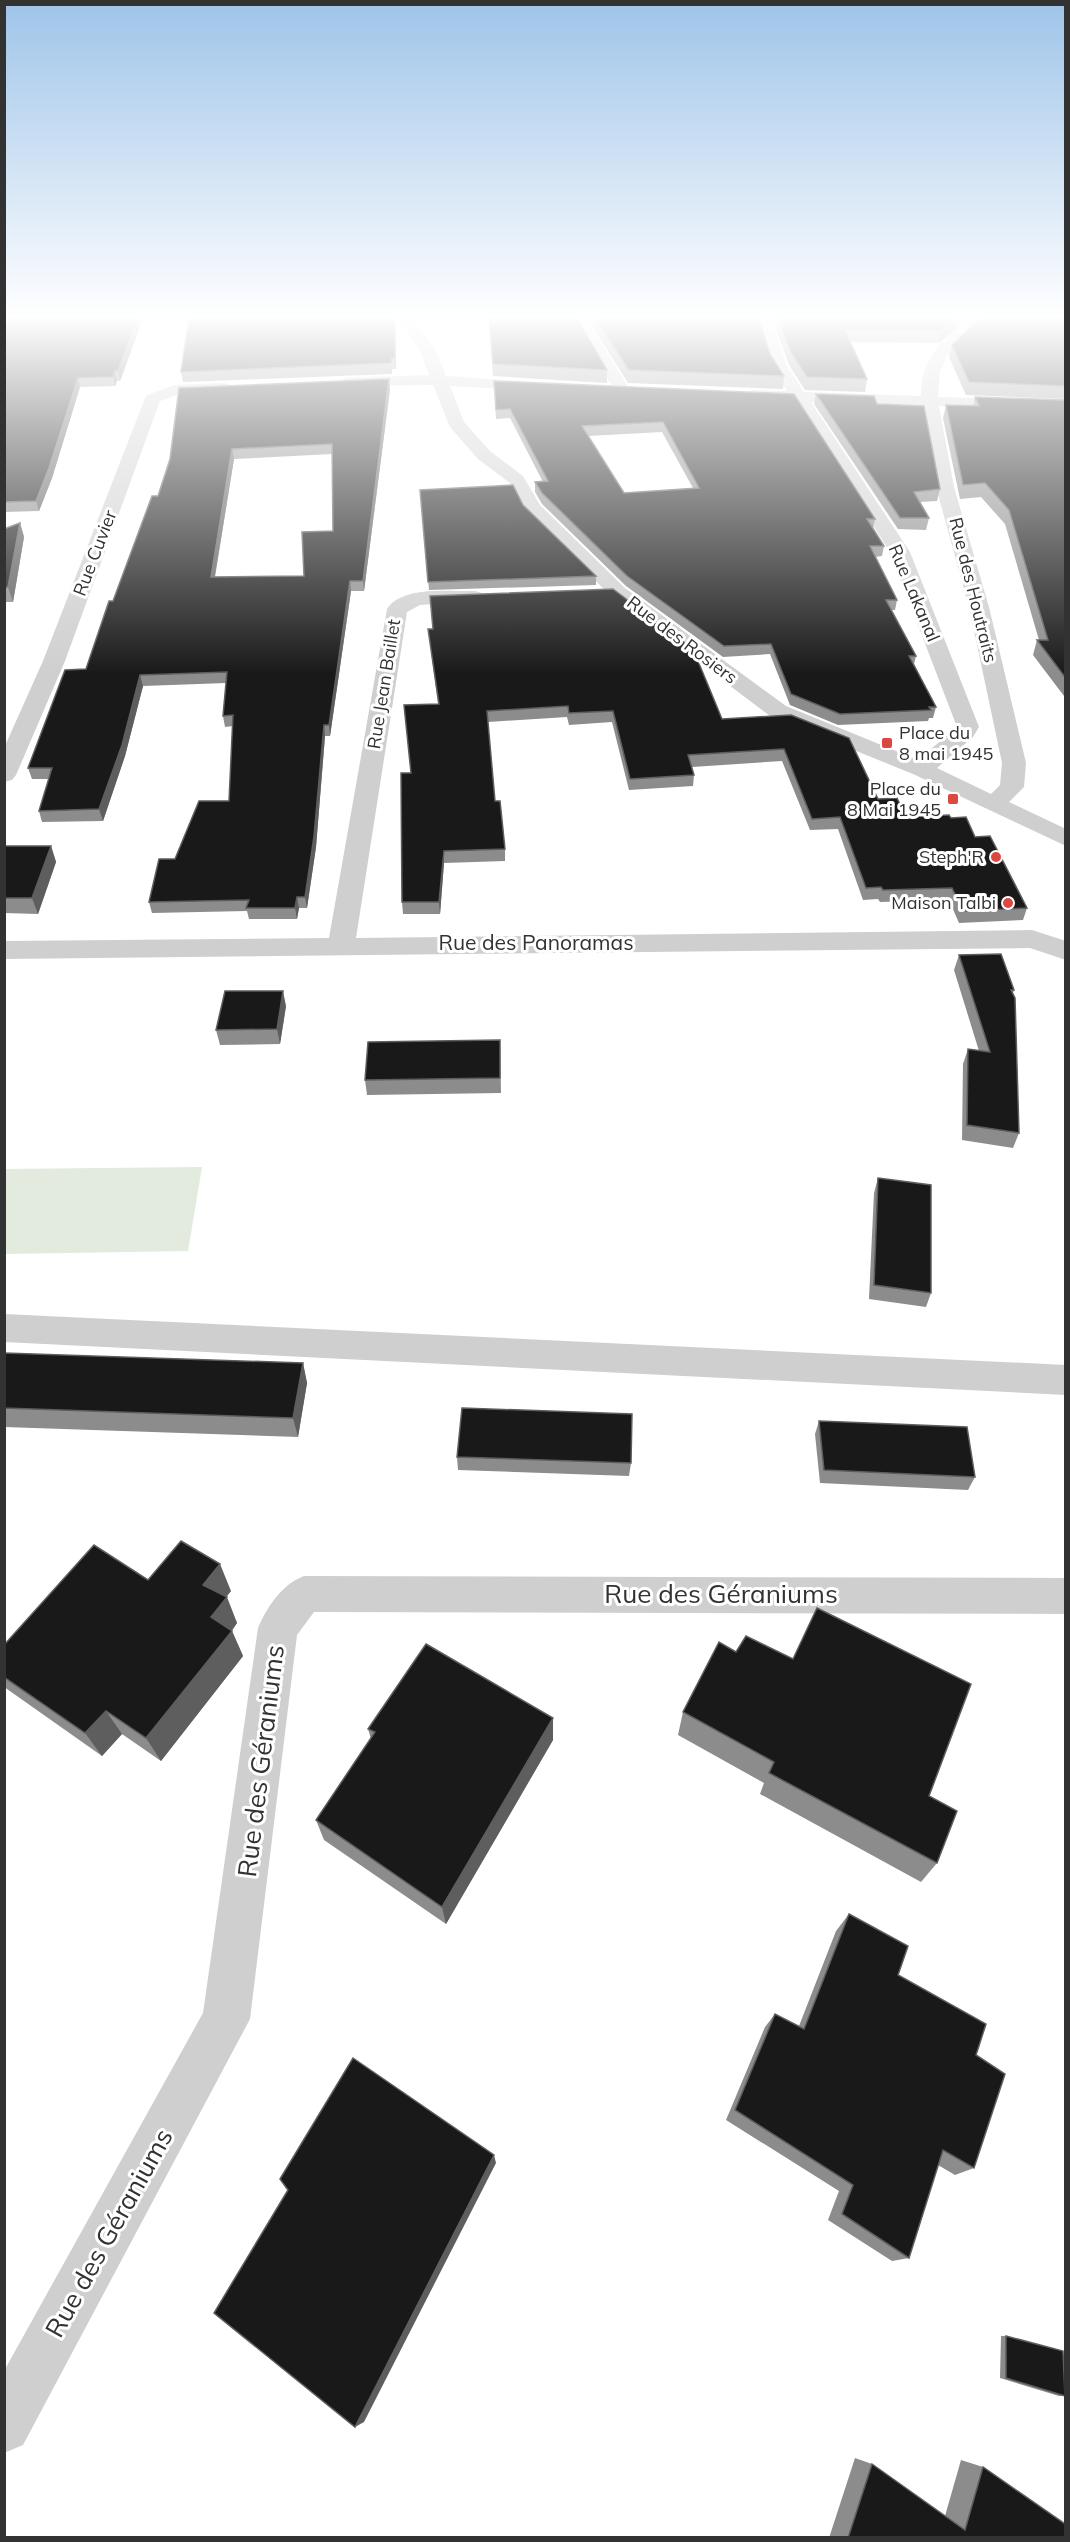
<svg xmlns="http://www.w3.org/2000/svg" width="1070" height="2542" font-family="Mulish,sans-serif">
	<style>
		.green { fill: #e3eade }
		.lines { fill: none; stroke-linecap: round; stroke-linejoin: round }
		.minor { fill: #cfcfcf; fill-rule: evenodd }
		.wall { fill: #8c8c8c; fill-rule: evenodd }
		.shaded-wall { fill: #5e5e5e }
		.building { fill: #191919; stroke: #5e5e5e; stroke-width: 1.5; fill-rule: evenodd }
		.poi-dot { fill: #db4741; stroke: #fff; stroke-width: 2 }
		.labels { text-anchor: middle; stroke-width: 6; stroke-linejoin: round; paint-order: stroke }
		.far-street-label { font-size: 18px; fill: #323232; stroke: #fff }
		.far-poi-label { font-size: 18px; fill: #323232; stroke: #fff; text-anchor: end }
		.street-label { font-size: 21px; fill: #323232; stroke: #fff }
		.near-street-label { font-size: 26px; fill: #323232; stroke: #fff }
	</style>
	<rect width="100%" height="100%" fill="#fff"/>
	<path class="green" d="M202 1167 188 1251 5 1254V1169Z"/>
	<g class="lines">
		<g class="minor">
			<path d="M398 318H412L436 351 446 376 545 383 547 386 539 391 450 386 464 422 490 451 523 476 540 505 625 588 786 706 918 760 957 727 890 552 794 401 752 400 744 395 752 390 787 391 771 366 757 318H771L787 366 804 392 921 396C920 360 944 337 971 318H987L947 356 940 371 938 397 1066 401V411L939 406 954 487 989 607 1026 763 1024 787 1009 802 1066 829V846L913 774 770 716 611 596 525 512 510 483 478 459 450 427 433 385 339 386 337 383 345 378 429 375 420 351ZM811 402 922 406 936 487 969 607 1002 763 1000 785 991 794 937 768 973 737 979 727 910 552Z"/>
			<path d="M572 318H586L630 390 628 393H616Z"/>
			<path d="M224 383 230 385 232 388 230 391 177 395 160 401 65 661 16 775 12 780 4 782V748L43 661 145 398 147 395 175 385Z"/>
			<path d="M475 591 482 593 485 597 482 601 420 605 407 612 356 938 1032 930 1066 941V960L1030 948 4 959V941L329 938 387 609C403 585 450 592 475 591Z"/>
			<path d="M4 1314 1066 1365V1395L4 1342Z"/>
			<path d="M304 1576 1066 1578V1614L314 1612 297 1635 250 2019 23 2445 4 2453V2371L203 2013 258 1628C267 1607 282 1584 304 1576Z"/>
		</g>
	</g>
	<g class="wall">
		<path d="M4 318H143L120 381H117L115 386 80 387 52 478 39 511 4 512Z"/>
		<path d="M396 318V369H392V374L183 382 181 372Z"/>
		<path d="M463 318H577L607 370V383L493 376 489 318Z"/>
		<path d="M587 318H759L770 354 784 376 783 389 628 383Z"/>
		<path d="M772 318H968L939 343 851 342 867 379 865 392 805 390 789 365Z"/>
		<path d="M1065 318V399L966 395 949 357 952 345Z"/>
		<path d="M494 381 794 394 875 519 873 529 884 546 882 556 875 557 897 600 895 610H891L916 656 914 664 936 707 933 718H929L928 721 838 725 790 705 770 654 723 657 626 586 542 504 535 492V482H543L510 418 496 419ZM662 432 693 488 624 493 588 436Z"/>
		<path d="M390 389 364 591H351L330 736H325L316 847 307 908H299L297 919H249L247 911 152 913 149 902 175 859 229 801 233 726 225 727 223 716 226 683 143 686 125 756 103 821 42 822 39 811 49 779H32L28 768 86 669 158 496 170 459ZM332 454 333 531 304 576 215 577 234 459Z"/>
		<path d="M816 394 877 404 940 489 937 501 920 502 929 518 926 530 898 529 814 404Z"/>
		<path d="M975 397 1065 400V696H1064L1033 655 1037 640H1039L1005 524 981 497 960 499 943 418 946 405 973 406Z"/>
		<path d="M420 490 523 505 596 576V585L429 590Z"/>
		<path d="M20 523 24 537 13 602H4V529Z"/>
		<path d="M428 629 722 719 791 715 878 799 906 817 951 818 975 837 1027 908 1023 920 959 923 949 900 880 902 878 899 863 900 838 829 810 830 782 761 692 767 694 775 693 786 629 790 612 722 569 725 567 717 488 722 495 801 505 849V861L444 863 440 914H403L402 902 411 773 438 704Z"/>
		<path d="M51 846 56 862 38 914 4 913V848Z"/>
		<path d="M959 955 1014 990 1013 993 1019 1133 1013 1148 962 1140 963 1064 968 1049 979 1051 954 970Z"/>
		<path d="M286 1006 280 1044 220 1045 216 1030Z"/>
		<path d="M500 1040 501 1093 367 1095 365 1080Z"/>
		<path d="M878 1178 931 1293 926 1307 869 1299 874 1193Z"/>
		<path d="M4 1353 303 1363 307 1383 298 1437 4 1427Z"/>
		<path d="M819 1421 975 1477 968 1490 820 1483 815 1434Z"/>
		<path d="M457 1457 631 1463 629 1476 458 1470Z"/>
		<path d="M148 1580 231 1591 226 1597 237 1623 232 1631 243 1656 161 1761 122 1734 102 1756 7 1689 4 1686V1645Z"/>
		<path d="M683 1712 929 1796 937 1863 921 1882 760 1794 764 1783 678 1735Z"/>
		<path d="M553 1718V1740L446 1924 324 1840 316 1820 371 1739 368 1729Z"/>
		<path d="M849 1914 898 1975 976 2055 974 2168 955 2175 938 2165 909 2258 892 2261 828 2220 839 2191 726 2120 765 2027 775 2014 799 2026 836 1931Z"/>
		<path d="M1001 2336H1006L1065 2396H1059L1000 2378Z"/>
		<path d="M855 2458 872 2464 945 2516 961 2460 983 2467 1065 2538H829Z"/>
	</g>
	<g class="shaded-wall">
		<path d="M138 318H143L120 381 118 371Z"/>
		<path d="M395 318H396V369L395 358Z"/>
		<path d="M956 318H968L939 343 941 331Z"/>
		<path d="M115 371 117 381 115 386 113 377Z"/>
		<path d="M78 378 80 387 52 478 39 511 36 501Z"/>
		<path d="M389 379 390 389 364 591 363 581Z"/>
		<path d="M232 449 234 459 213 587 211 577Z"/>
		<path d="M20 523 24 537 13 602 8 587Z"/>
		<path d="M350 581 351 591 330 736 329 725Z"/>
		<path d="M140 675 143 686 125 756 103 821 99 809Z"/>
		<path d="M324 725 325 736 316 847 307 908 305 897Z"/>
		<path d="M51 846 56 862 38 914 32 898Z"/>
		<path d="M444 851V863L440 914 439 902Z"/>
		<path d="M297 897 299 908 297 919 295 908Z"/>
		<path d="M283 991 286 1006 280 1044 277 1029Z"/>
		<path d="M303 1363 307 1383 298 1437 293 1418Z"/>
		<path d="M220 1564 231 1591 215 1611 203 1585Z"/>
		<path d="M227 1597 237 1623 222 1643 211 1617Z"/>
		<path d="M232 1631 243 1656 161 1761 146 1738Z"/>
		<path d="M106 1711 122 1734 102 1756 85 1733Z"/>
		<path d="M553 1718V1740L446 1924 442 1907Z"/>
		<path d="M494 2155 496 2163 364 2422 355 2427Z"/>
	</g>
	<g class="building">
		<path d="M4 318H138L118 371H115L113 377 78 378 49 468 36 501 4 502Z"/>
		<path d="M189 318H395V358H392L391 363 181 372Z"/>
		<path d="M489 318H577L607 370 493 364Z"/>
		<path d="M595 318H759L770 354 784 376 629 370Z"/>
		<path d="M778 318H956L941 331 845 330 867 379 807 377 791 353Z"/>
		<path d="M980 318H1065V386L969 382 952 345Z"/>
		<path d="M389 379 363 581H350L329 725H324L314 836 305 897H297L295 908H246L249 900 149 902 159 859H175L199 801H229L233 715 223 716 227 672 140 675 122 745 99 809 39 811 52 768H28L65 670 86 669 109 601H113L152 496H158L170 459 179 388ZM332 444 333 531 302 532 304 576 211 577 232 449Z"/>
		<path d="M494 381 794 394 875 519H867L884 546H870L897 600H886L916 656H909L936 707H929L931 710 840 714 791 694 771 644 724 646 627 576 542 493 535 482 548 481 510 409 496 410ZM663 422 699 488 624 493 582 426Z"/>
		<path d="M816 394 874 396 877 404 924 406 940 489 914 492 929 518H900Z"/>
		<path d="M975 397 1065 400V677L1037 640H1048L1009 510 985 483 963 485 946 405 979 406Z"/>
		<path d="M513 485 523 505 596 576 428 582 420 490Z"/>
		<path d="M20 523 8 587 4 588V529Z"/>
		<path d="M613 589 693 649 722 719 791 715 849 738 878 799 897 798 906 817 949 815 951 818 966 817 975 837 990 836 1027 908 963 911 952 888 883 890 881 887 866 888 840 817 812 819 784 749 688 755 694 775 630 779 613 711 569 713 568 706 487 711 495 801H500L505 849 444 851 439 902H402L401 773H411L404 705 439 704 428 629H433L430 596Z"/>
		<path d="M5 846H51L32 898H4V848Z"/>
		<path d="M1001 954 1014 990H1011L1015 998 1019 1133 967 1125 968 1049 990 1052 959 955Z"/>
		<path d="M225 991H283L277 1029 216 1030Z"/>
		<path d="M500 1040V1078L365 1080 368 1042Z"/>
		<path d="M878 1178 931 1185V1293L874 1285Z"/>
		<path d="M4 1353 303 1363 293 1418 4 1408Z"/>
		<path d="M462 1408 632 1414 631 1463 457 1457Z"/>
		<path d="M819 1421 967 1427 975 1477 824 1470Z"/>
		<path d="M181 1541 220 1564 203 1585 227 1597 211 1617 232 1631 146 1738 106 1711 85 1733 4 1677V1645L94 1545 148 1580Z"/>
		<path d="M817 1608 971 1684 929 1796 957 1811 937 1863 769 1773 774 1762 683 1712 719 1642 736 1652 746 1636 793 1659Z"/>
		<path d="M426 1644 553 1718 442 1907 316 1820 375 1732 368 1729Z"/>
		<path d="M849 1914 908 1946 898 1975 986 2024 976 2055 1005 2074 974 2168 943 2150 909 2258 842 2214 853 2185 735 2110 775 2014 804 2029Z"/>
		<path d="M353 2058 494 2155 355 2427 214 2313 288 2190 280 2179Z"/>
		<path d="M1006 2336 1063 2351 1065 2396 1006 2378Z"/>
		<path d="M872 2464 965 2530 983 2467 1065 2524V2538H848Z"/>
	</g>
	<linearGradient id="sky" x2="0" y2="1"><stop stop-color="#9ec4e9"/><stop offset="0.47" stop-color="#fff"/><stop offset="1" stop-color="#fff" stop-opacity="0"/></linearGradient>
	<rect width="1070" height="674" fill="url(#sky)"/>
	<g class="poi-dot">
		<rect x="881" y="737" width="12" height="12" rx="3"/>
		<rect x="947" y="793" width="12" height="12" rx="3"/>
		<circle cx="996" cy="857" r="6"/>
		<circle cx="1008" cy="903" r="6"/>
	</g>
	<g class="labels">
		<g class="far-street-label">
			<text transform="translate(95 553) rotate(-69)" y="6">Rue Cuvier</text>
			<text transform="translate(973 590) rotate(76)" y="6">Rue des Houtraits</text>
			<text transform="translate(914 593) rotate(67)" y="6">Rue Lakanal</text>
			<text transform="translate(682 640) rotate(37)" y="6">Rue des Rosiers</text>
			<text transform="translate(384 684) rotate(-81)" y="6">Rue Jean Baillet</text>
		</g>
		<g class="far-poi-label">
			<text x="899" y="739" text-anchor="start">Place du<tspan x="899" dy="21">8 mai 1945</tspan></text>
			<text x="941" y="795">Place du<tspan x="941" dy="21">8 Mai 1945</tspan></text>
			<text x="984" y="863">Steph'R</text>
			<text x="996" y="909">Maison Talbi</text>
		</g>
		<g class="street-label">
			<text x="536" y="950">Rue des Panoramas</text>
		</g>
		<g class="near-street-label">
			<text x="721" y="1603">Rue des Géraniums</text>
			<text transform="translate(261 1761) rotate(-83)" y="9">Rue des Géraniums</text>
			<text transform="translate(109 2233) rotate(-61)" y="9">Rue des Géraniums</text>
		</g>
	</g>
	<rect width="1070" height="2542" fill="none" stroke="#323232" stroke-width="12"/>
</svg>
